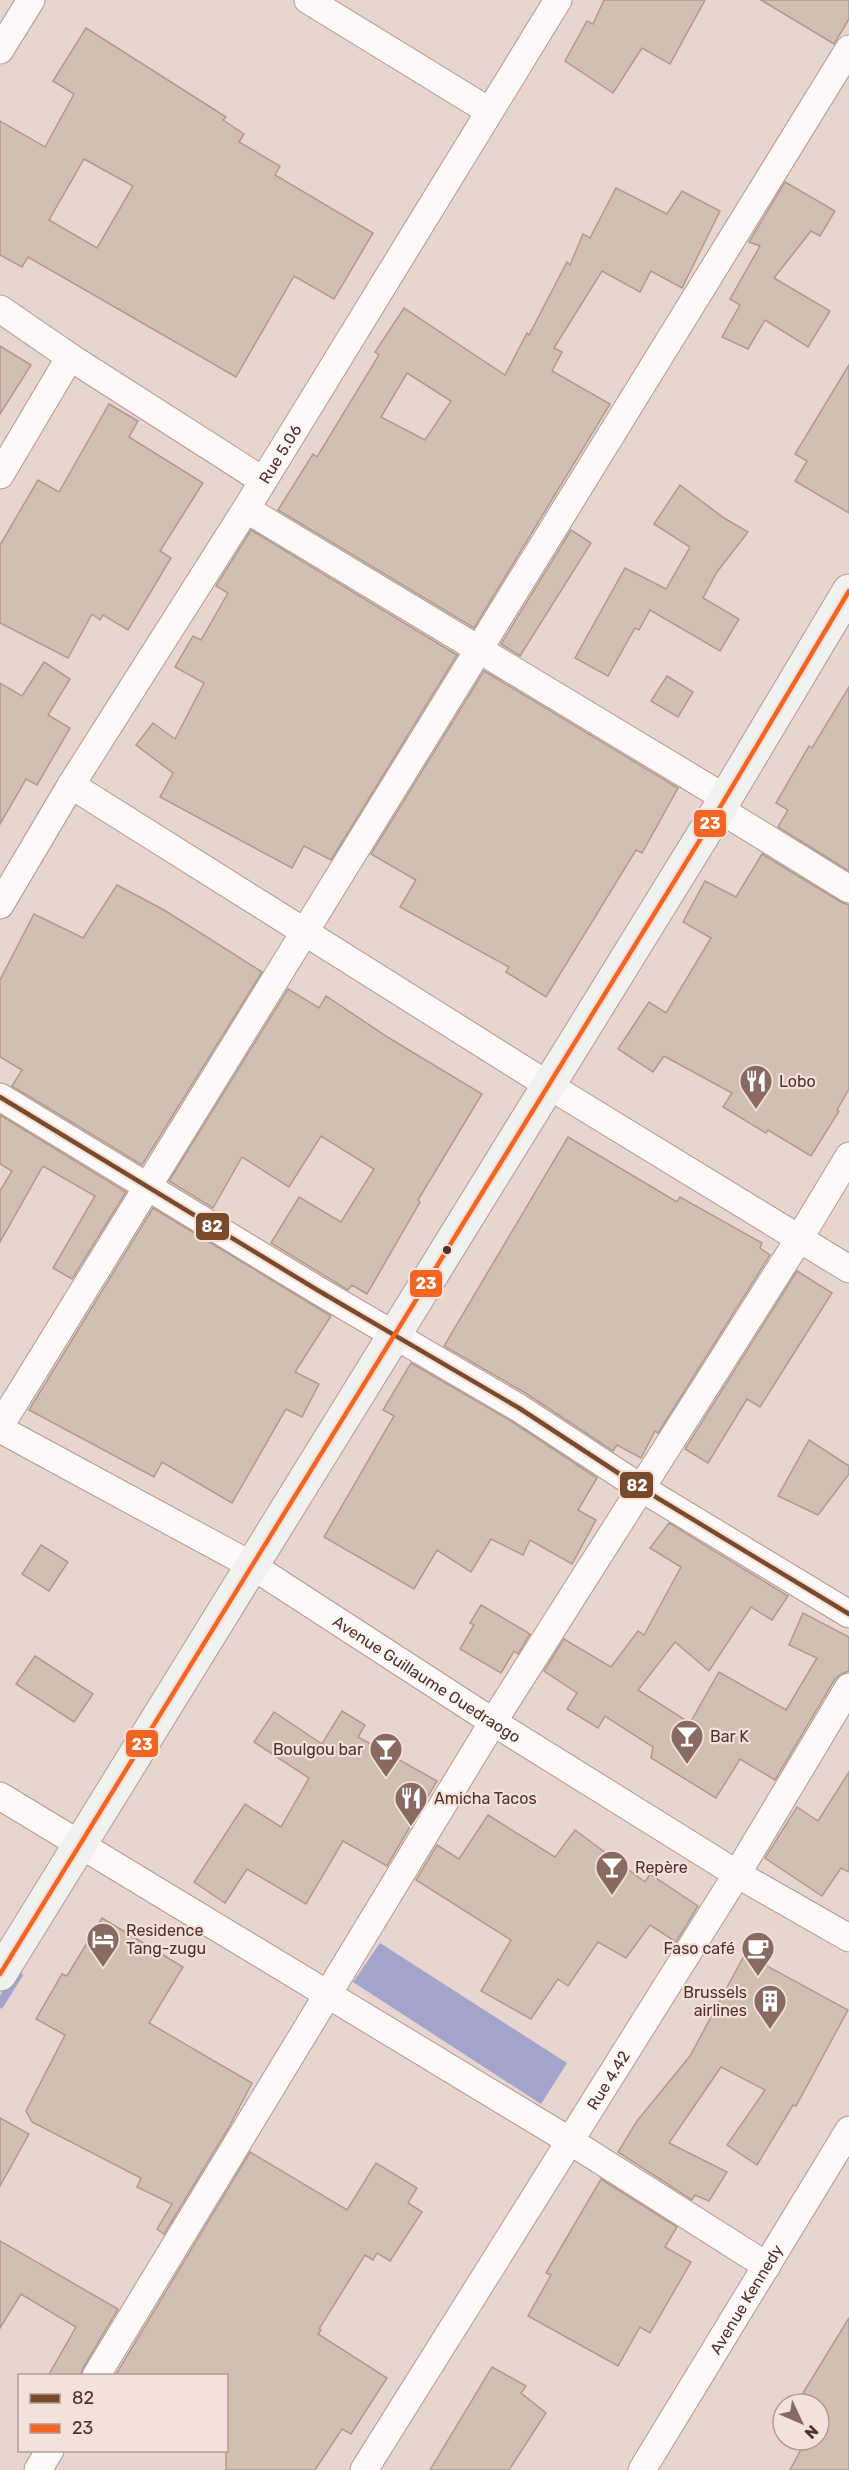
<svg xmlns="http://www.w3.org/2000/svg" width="849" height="2470" font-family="Rubik,sans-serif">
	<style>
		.water { fill: #a2a4cc }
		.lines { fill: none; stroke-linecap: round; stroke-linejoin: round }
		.stream { stroke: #a2a4cc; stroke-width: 9 }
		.building { fill: #d2bfb4; stroke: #af9a8d; stroke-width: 1.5; fill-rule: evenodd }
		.street-casing { stroke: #b29a94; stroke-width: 29 }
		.secondary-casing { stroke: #b29a94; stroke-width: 35 }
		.street { stroke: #fcf9f8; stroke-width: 27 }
		.secondary { stroke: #f0f2ef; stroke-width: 33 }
		.bus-1-casing { stroke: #f3e1dc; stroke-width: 9 }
		.bus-2-casing { stroke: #f3e1dc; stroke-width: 9 }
		.bus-1 { stroke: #7a4b2a; stroke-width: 4.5 }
		.bus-2 { stroke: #f26522; stroke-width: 4.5 }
		.bus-dot { fill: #543128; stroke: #f3e1dc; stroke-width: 2 }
		.labels { text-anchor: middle; stroke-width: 4.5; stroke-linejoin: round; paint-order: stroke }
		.street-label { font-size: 16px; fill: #543128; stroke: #f3e1dc }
		.poi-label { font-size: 16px; fill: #543128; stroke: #f3e1dc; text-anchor: start }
		.line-badge { stroke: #f3e1dc; stroke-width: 2 }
		.badge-label { font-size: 16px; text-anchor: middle; font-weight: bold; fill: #fff }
	</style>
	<rect width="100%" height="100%" fill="#e8d5d0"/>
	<path class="water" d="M380 1943 567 2063 541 2104 353 1982Z"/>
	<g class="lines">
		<path class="stream" d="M0 2004 18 1975"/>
	</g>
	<g class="building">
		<path d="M604 0H705L670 64 642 48 613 93 565 61 587 21 593 24Z"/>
		<path d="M761 0H849V19L834 44Z"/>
		<path d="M86 28 226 117 223 120 244 134 239 142 280 166 275 175 373 233 334 299 294 276 236 377 28 257 22 267 0 255V121L45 147 74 94 53 81ZM84 159 133 186 97 248 49 220Z"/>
		<path d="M785 182 835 211 820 236 811 231 774 278 830 311 808 347 765 320 748 349 722 337 740 305 730 299 760 246 749 242Z"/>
		<path d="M616 188 667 214 682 191 720 211 682 288 651 271 640 292 602 271 554 348 562 352 552 371 610 404 474 628 278 510 313 454 317 457 379 355 375 352 404 308 505 375 527 333 529 335 567 262 570 265 583 234 590 238ZM407 373 451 401 425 440 381 417Z"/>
		<path d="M0 346 31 365 0 414Z"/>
		<path d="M849 365V513L795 481 807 461 795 454Z"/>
		<path d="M109 404 138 421 129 437 203 483 160 551 171 558 128 630 103 615 100 620 92 614 68 658 0 623V545L38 480 59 492Z"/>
		<path d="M680 485 724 518 748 532 717 572 703 598 739 619 720 651 650 610 639 630 635 628 608 676 575 658 625 568 666 589 690 547 654 524Z"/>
		<path d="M251 530 457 655 331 860 304 846 292 868 160 797 173 773 136 745 153 723 175 739 204 683 175 667 193 636 201 640 228 593 216 586Z"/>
		<path d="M571 530 591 543 520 656 501 644Z"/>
		<path d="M44 662 70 679 48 715 70 728 37 785 26 779 0 824V683L22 696Z"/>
		<path d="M484 671 678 788 642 853 636 850 546 997 506 972 509 967 400 907 416 880 371 854Z"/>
		<path d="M667 676 693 692 678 717 651 701Z"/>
		<path d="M849 687V871L778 827 788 810 776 803 809 746 812 748Z"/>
		<path d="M762 854 841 902 849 905V1089L837 1110 839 1111 811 1156 768 1130 766 1133 723 1107 732 1093 664 1056 653 1072 618 1049 649 1002 666 1013 711 938 683 922 705 881 736 897Z"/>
		<path d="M117 885 164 910 262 972 142 1165 12 1086 22 1070 0 1057V980L34 914 83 938Z"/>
		<path d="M288 989 319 1008 326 996 389 1038 482 1094 418 1200 420 1202 367 1294 352 1285 348 1290 271 1243 299 1197 341 1222 374 1169 321 1136 289 1187 242 1157 213 1208 169 1181Z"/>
		<path d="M0 1115 126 1192 72 1279 53 1268 95 1196 43 1166 0 1242V1191L12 1171 0 1164Z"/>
		<path d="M568 1137 677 1202 680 1197 762 1243 760 1248 770 1255 658 1433 655 1431 641 1458 617 1445 613 1451 527 1394 444 1346Z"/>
		<path d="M153 1208 331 1316 295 1372 319 1384 302 1417 286 1409 232 1503 162 1462 154 1477 29 1410Z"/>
		<path d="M797 1271 832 1293 760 1407 747 1399 708 1463 685 1449Z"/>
		<path d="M411 1363 511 1421 597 1478 578 1510 596 1520 572 1564 530 1540 523 1555 491 1539 471 1572 437 1550 414 1589 324 1537 394 1416 383 1410Z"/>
		<path d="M809 1440 849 1466V1474L818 1515 778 1496Z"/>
		<path d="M669 1523 788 1596 772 1620 751 1607 709 1671 675 1642 638 1690 690 1723 719 1672 786 1710 817 1658 789 1645 803 1613 849 1637V1671L841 1674 835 1679 775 1780 740 1759 716 1798 651 1758 653 1747 605 1716 598 1728 567 1709 577 1693 544 1671 564 1639 611 1667 638 1631 644 1635 681 1567 650 1548Z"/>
		<path d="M41 1545 68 1562 49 1591 22 1574Z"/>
		<path d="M481 1605 530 1634 518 1654 514 1651 501 1673 460 1649 474 1625 470 1623Z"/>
		<path d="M35 1656 93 1694 74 1722 16 1684Z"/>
		<path d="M342 1711 365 1725 358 1737 437 1781 387 1866 343 1841 306 1904 247 1869 225 1903 194 1882 245 1804 281 1827 309 1778 254 1742 274 1712 322 1744Z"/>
		<path d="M849 1772V1872L841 1868 822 1896 765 1858 797 1807 818 1821Z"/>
		<path d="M488 1815 555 1857 575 1830 645 1882 650 1874 698 1906 676 1942 650 1925 626 1958 598 1942 568 1986 558 1979 531 2019 481 1991 511 1940 416 1880 437 1845 459 1859Z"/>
		<path d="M102 1918 183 1967 149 2023 252 2083 229 2127 164 2234 157 2229 172 2204 137 2187 141 2178 32 2122 26 2111 65 2035 36 2019 62 1974 67 1976Z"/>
		<path d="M745 1954 848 2010 796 2106 793 2105 757 2165 727 2145 765 2090 721 2067 669 2143 727 2172 709 2201 695 2195 692 2200 618 2152 637 2121 690 2056Z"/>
		<path d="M0 2118 29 2134 0 2186Z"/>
		<path d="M250 2152 347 2210 376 2163 417 2188 408 2203 422 2212 390 2261 377 2253 373 2260 365 2255 319 2329 321 2330 318 2334 387 2378 351 2434 342 2429 315 2470H226V2376H115Z"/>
		<path d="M601 2179 677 2227 665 2247 691 2262 650 2333 640 2327 618 2366 528 2316 551 2275 546 2273Z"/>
		<path d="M0 2241 118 2309 83 2368 80 2376H48L76 2327 21 2294 0 2328Z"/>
		<path d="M849 2318V2470H790L806 2440H819V2416L824 2406 803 2393Z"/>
		<path d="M492 2367 526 2386 521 2393 546 2413 509 2470H430Z"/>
	</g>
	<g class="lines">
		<defs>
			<g id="street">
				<path d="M308 0 489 111"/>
				<path d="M0 50 31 0"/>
				<path d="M0 309 70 357 262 480"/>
				<path d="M0 475 70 357"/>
				<path d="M246 509 725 798"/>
				<path d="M71 785 548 1085 849 1269"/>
				<path d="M719 809 849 889"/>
				<path id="s1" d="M0 905 71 785 246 509 558 0"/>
				<path d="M0 1097 319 1291 519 1408 641 1488 849 1614"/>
				<path d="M0 1426 849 49"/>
				<path id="s2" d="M0 1429 251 1565 493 1722 737 1874 849 1938"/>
				<path d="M0 1796 570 2141 767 2266"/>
				<path d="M96 2376 493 1722 799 1239 849 1156"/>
				<path d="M38 2470 50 2450"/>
				<path id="s3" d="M364 2470 737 1874 849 1687"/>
				<path id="s4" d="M642 2470 849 2130"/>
			</g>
			<path id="secondary" d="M0 1974 719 809 849 591"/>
		</defs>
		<use href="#street" class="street-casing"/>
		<use href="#secondary" class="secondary-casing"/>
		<use href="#street" class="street"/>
		<use href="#secondary" class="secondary"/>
		<defs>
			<path id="bus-1" d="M0 1097 319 1291 519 1408 641 1488 849 1614"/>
			<path id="bus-2" d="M0 1974 719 809 849 591"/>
		</defs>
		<use href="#bus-1" class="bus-1-casing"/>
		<use href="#bus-2" class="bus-2-casing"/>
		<use href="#bus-1" class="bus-1"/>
		<use href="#bus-2" class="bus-2"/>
	</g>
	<defs>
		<symbol id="restaurant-pin" viewBox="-11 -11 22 30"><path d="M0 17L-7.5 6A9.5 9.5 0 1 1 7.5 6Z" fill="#886a63" stroke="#f3e1dc"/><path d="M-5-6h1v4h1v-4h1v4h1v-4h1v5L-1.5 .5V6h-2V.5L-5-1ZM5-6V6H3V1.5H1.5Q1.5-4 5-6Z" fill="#fff"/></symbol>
		<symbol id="bar-pin" viewBox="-11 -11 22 30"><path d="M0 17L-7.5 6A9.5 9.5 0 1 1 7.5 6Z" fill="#886a63" stroke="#f3e1dc"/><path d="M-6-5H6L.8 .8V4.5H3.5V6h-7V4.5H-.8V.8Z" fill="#fff"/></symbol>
		<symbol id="hotel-pin" viewBox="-11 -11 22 30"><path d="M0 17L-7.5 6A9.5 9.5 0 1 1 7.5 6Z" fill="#886a63" stroke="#f3e1dc"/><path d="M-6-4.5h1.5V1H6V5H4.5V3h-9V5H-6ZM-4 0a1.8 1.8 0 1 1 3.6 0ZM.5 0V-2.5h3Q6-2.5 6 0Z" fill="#fff"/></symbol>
		<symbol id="cafe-pin" viewBox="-11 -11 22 30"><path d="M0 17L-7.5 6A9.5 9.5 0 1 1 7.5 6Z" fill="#886a63" stroke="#f3e1dc"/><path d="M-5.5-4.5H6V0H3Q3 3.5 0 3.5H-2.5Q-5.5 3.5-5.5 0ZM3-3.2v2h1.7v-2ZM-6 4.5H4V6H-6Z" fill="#fff"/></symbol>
		<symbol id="building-pin" viewBox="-11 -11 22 30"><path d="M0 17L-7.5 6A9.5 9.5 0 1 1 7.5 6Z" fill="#886a63" stroke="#f3e1dc"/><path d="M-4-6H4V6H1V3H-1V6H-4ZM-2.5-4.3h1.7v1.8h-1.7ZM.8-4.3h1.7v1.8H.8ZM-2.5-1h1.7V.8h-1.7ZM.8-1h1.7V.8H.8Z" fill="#fff"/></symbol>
	</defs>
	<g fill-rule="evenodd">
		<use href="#restaurant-pin" x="737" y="1062" width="38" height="52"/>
		<use href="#bar-pin" x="668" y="1717" width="38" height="52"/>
		<use href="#bar-pin" x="367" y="1730" width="38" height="52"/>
		<use href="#restaurant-pin" x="392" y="1779" width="38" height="52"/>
		<use href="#bar-pin" x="593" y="1848" width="38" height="52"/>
		<use href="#hotel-pin" x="84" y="1920" width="38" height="52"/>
		<use href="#cafe-pin" x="739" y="1929" width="38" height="52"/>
		<use href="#building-pin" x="751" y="1982" width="38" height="52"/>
	</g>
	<circle class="bus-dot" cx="447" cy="1250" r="5"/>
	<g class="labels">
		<g class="street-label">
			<text dy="6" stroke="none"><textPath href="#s1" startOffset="531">Rue 5.06</textPath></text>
			<text dy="6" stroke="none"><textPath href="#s2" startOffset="495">Avenue Guillaume Ouedraogo</textPath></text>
			<text dy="6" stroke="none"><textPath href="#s3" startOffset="460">Rue 4.42</textPath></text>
			<text dy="6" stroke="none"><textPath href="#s4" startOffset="200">Avenue Kennedy</textPath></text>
		</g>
		<g class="poi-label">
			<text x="779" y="1087">Lobo</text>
			<text x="710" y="1742">Bar K</text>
			<text x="363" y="1755" text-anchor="end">Boulgou bar</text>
			<text x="434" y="1804">Amicha Tacos</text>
			<text x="635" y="1873">Repère</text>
			<text x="126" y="1936">Residence<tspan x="126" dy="18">Tang-zugu</tspan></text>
			<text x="735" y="1954" text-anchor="end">Faso café</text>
			<text x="747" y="1998" text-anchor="end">Brussels<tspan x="747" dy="18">airlines</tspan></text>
		</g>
	</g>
	<g class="line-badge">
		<rect x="693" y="809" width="34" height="29" rx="6" fill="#f26522"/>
		<rect x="195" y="1212" width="35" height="29" rx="6" fill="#7a4b2a"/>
		<rect x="409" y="1269" width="34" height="29" rx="6" fill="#f26522"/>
		<rect x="619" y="1471" width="35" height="28" rx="6" fill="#7a4b2a"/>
		<rect x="125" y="1729" width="34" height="29" rx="6" fill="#f26522"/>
	</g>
	<g class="badge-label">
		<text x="710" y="829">23</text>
		<text x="212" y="1232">82</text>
		<text x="426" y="1289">23</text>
		<text x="637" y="1491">82</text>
		<text x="142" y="1750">23</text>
	</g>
	<rect x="18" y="2374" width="210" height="78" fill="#f3e1dc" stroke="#b39b94" stroke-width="1.5"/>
	<rect x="30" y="2394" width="30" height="9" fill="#7a4b2a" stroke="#b39b94" stroke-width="1.5"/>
	<text x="72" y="2404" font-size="18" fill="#543128">82</text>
	<rect x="30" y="2424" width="30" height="9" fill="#f26522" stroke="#b39b94" stroke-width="1.5"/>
	<text x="72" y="2434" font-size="18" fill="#543128">23</text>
	<g transform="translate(801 2422) rotate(134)"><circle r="28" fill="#f3e1dc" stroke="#b39b94" stroke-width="1.5"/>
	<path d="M0-4.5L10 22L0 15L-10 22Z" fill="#886a63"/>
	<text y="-9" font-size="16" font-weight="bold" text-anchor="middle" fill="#543128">N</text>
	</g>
</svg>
